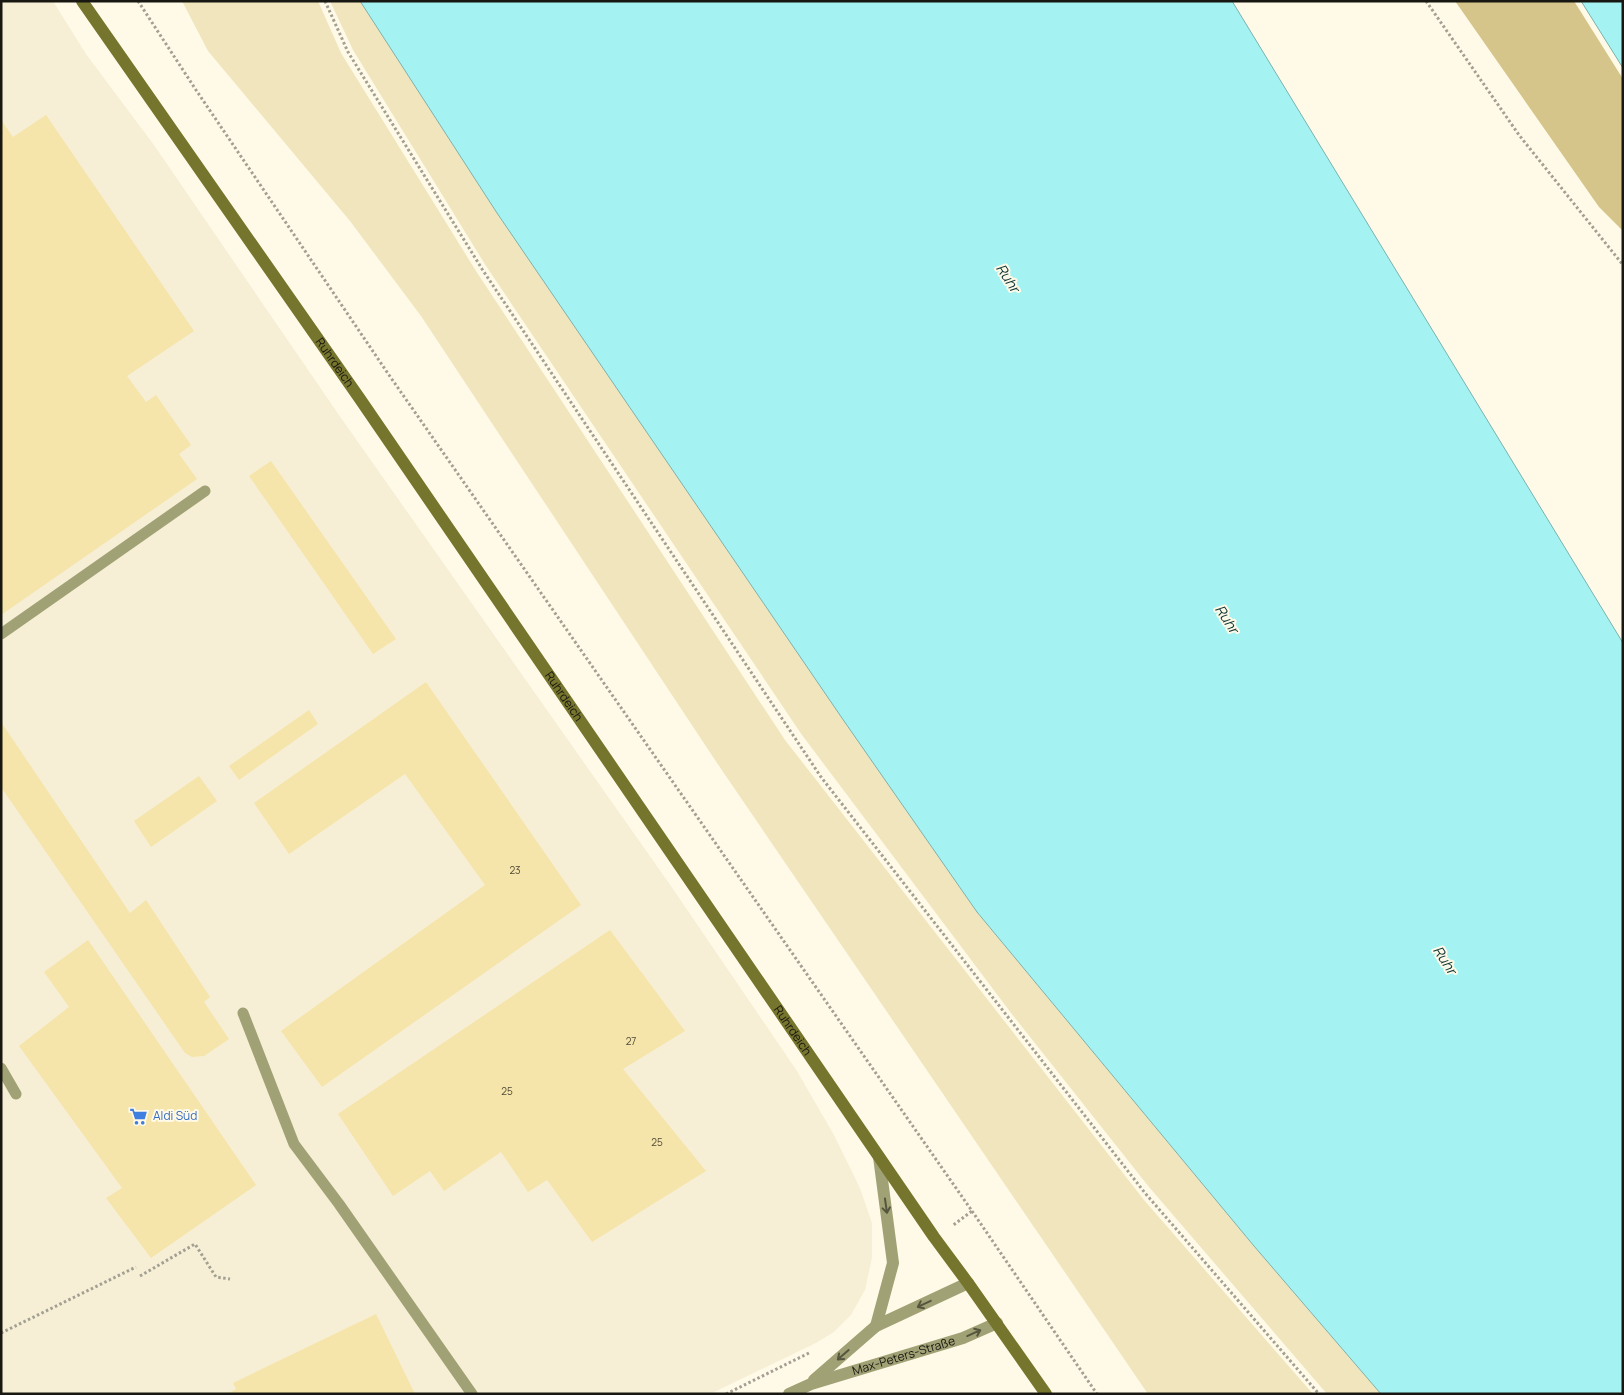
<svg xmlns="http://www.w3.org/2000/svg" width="1624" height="1395" font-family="Manrope,sans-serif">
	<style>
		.built { fill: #f6efd5 }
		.green { fill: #f0e5bd }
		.forest { fill: #d5c58b }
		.water { fill: #a4f3f2; stroke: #7ab1ae }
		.building { fill: #f5e5aa }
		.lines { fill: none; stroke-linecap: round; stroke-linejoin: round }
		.path { stroke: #a39f92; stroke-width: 3; stroke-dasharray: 2.5 2.5; stroke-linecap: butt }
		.service { stroke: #a0a174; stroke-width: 11 }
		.tertiary { stroke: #a0a174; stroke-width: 12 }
		.secondary { stroke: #76752d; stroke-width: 12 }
		.oneway { stroke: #56553e }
		.labels { text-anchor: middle; stroke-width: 4; stroke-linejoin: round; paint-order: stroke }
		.number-label { font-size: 10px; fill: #504a37 }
		.street-label { font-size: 12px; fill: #191711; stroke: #fffae8 }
		.shop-label { font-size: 12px; fill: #366cbe; stroke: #fffae8; text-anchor: start }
		.water-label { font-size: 14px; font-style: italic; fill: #0f3636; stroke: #fffae8 }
	</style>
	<rect width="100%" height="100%" fill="#fffae8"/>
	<path class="built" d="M1 1H53L86 54 154 145 339 415 671 886 797 1071 834 1135 860 1188 872 1223V1258L865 1290 851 1315 834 1332 816 1343 710 1394H1Z"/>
	<g class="green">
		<path d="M182 1H318L341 53 476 271 785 740 1144 1200 1313 1394H1148L717 763 421 316 350 221 208 51Z"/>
		<path d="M330 1H360L497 213 844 721 977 912 1254 1246 1381 1394H1327L1149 1187 1011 1013 802 735 486 266 353 50Z"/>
	</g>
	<path class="forest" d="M1455 1H1574L1623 79V231L1599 207Z"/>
	<g class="water">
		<path d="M360 1H1232L1623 643V1394H1381L1254 1246 977 912 844 721 497 213Z"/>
		<path d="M1581 1H1623V68Z"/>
	</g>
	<g class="building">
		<path d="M46 115 194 331 127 376 146 402 156 395 191 445 179 454 197 479 1 615V120L13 137Z"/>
		<path d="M271 461 396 639 373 654 249 476Z"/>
		<path d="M426 682 581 905 322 1087 281 1031 485 885 405 774 289 854 254 803Z"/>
		<path d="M309 710 318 724 239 780 229 766Z"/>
		<path d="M1 722 130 913 146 900 210 997 204 1002 229 1039 204 1056 192 1057 185 1053 1 787Z"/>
		<path d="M199 776 217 801 151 847 134 821Z"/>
		<path d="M610 930 685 1031 623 1069 706 1171 592 1242 547 1180 528 1192 501 1152 444 1191 430 1171 393 1196 338 1114Z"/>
		<path d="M88 940 256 1185 151 1258 106 1198 122 1188 19 1046 69 1007 44 972Z"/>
		<path d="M376 1314 415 1394H227L236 1389 233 1383Z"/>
	</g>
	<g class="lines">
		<g class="path">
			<path d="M138 1 196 90 389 375 972 1211 952 1226"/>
			<path d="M325 1 348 52 482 269 821 777 1145 1193 1319 1394"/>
			<path d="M1426 1 1519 135 1623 265"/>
			<path d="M972 1211 1097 1394"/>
			<path d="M140 1276 195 1244 216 1277 230 1279"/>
			<path d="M1 1333 136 1267"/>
			<path d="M726 1394 811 1352"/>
		</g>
		<g class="service">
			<path d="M1 634 205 491"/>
			<path d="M243 1013 294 1144 339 1204 472 1394"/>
			<path d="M1 1068 16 1094"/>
		</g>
		<g class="tertiary">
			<path d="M876 1326 893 1263 879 1157"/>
			<path d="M814 1380 876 1326 968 1283"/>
			<path id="s1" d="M789 1394 811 1384 963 1338 997 1323"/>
		</g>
		<path class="secondary" id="s2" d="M82 1 360 399 934 1237 968 1283 1046 1394"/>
	</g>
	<defs><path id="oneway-shaft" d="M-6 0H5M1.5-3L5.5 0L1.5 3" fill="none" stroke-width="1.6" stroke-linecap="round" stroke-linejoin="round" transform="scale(1.25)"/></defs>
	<g class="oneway">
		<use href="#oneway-shaft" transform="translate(886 1206) rotate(82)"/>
		<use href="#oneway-shaft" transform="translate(924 1304) rotate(155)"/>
		<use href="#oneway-shaft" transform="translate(974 1333) rotate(-24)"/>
		<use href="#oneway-shaft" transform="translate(843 1355) rotate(139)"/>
	</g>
	<defs>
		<symbol id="supermarket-bare" viewBox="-9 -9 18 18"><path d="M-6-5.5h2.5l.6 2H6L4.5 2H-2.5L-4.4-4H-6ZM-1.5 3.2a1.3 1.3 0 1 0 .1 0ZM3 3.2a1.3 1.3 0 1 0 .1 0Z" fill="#3f7fe0" stroke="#fffae8" stroke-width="2.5" paint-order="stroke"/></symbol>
	</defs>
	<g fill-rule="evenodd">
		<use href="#supermarket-bare" x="126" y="1104" width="25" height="25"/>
	</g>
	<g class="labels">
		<g class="number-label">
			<text x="515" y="874">23</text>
			<text x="631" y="1045">27</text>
			<text x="507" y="1095">25</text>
			<text x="657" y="1146">25</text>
		</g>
		<g class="street-label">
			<text dy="4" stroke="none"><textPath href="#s2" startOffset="441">Ruhrdeich</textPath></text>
			<text dy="4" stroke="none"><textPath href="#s2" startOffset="846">Ruhrdeich</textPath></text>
			<text dy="4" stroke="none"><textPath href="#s2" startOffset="1251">Ruhrdeich</textPath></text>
			<text dy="4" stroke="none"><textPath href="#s1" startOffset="121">Max-Peters-Straße</textPath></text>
		</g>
		<g class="shop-label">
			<text x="153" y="1120">Aldi Süd</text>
		</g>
		<g class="water-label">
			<text transform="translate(1008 278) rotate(57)" y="5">Ruhr</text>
			<text transform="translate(1227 619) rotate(57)" y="5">Ruhr</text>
			<text transform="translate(1445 960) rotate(57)" y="5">Ruhr</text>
		</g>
	</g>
	<rect width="1624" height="1395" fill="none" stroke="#191711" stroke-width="5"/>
</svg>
